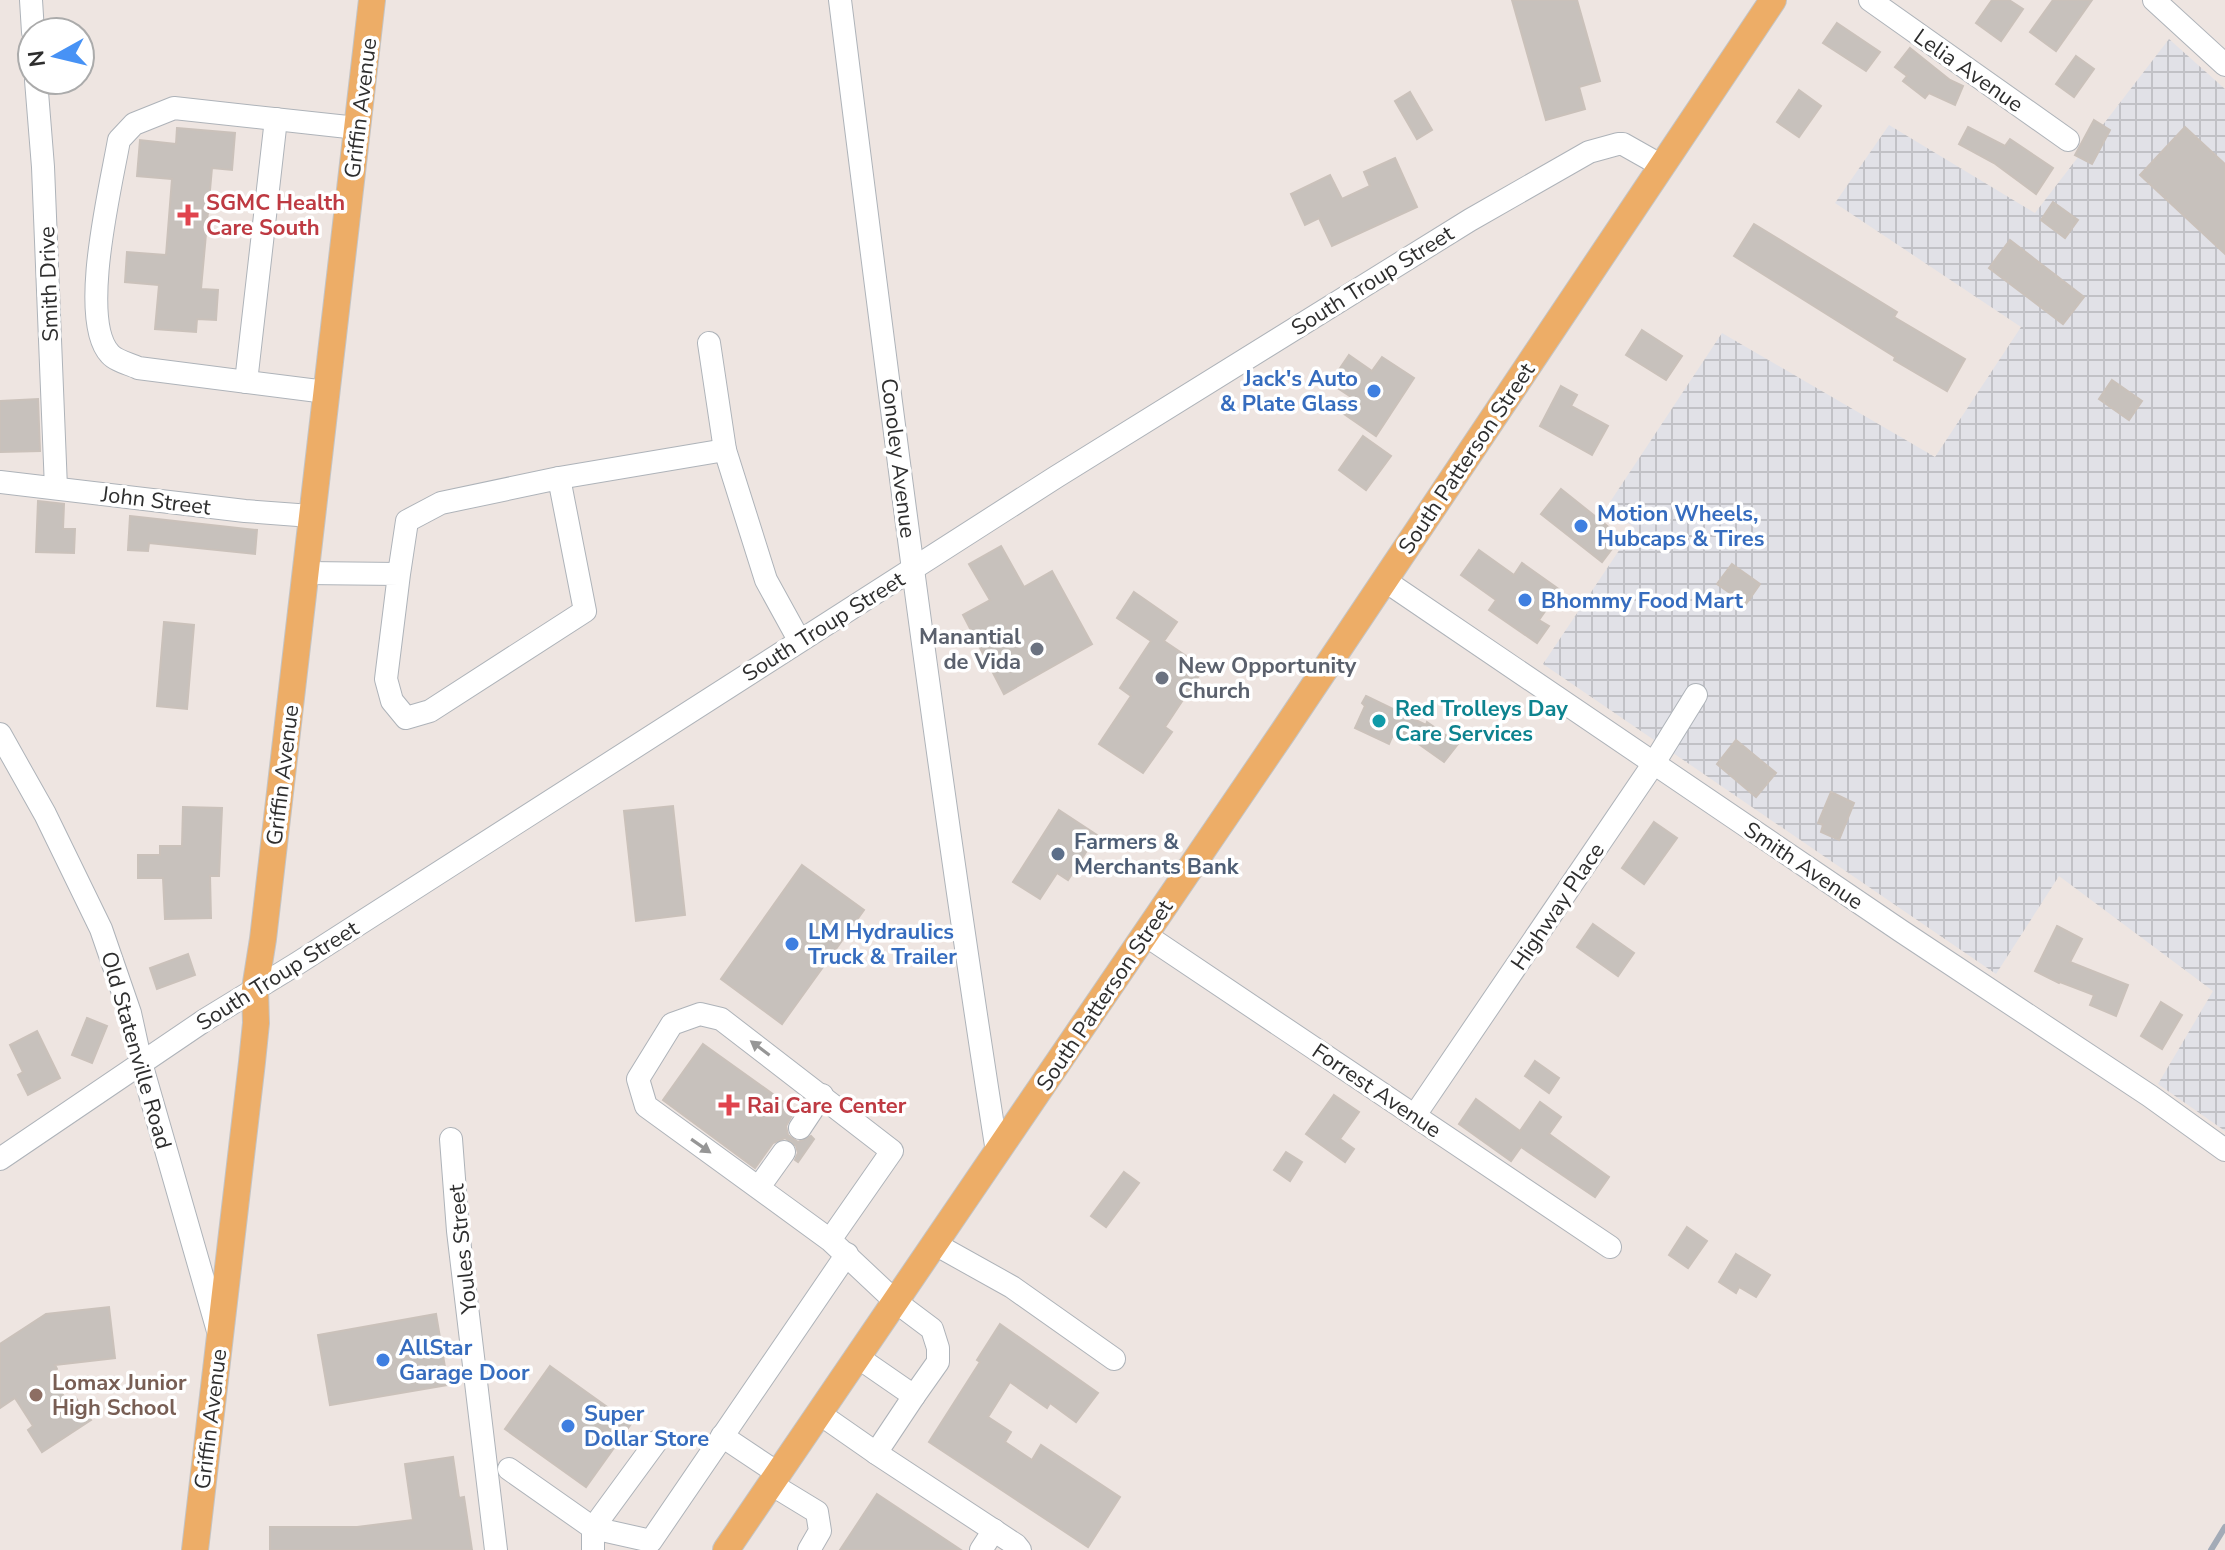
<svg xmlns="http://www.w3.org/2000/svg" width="2225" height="1550" font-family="'Nunito Sans',sans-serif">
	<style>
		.industrial { fill: url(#industrial-grid) }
		.building { fill: #c7c1bc; stroke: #cac1ba; stroke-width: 2 }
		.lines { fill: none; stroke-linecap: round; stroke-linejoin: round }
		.minor-casing { stroke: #aeb3b9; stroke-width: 24 }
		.major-casing { stroke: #c4c4c4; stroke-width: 28 }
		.minor { stroke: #fff; stroke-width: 22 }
		.major { stroke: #edad67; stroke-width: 26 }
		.rail { stroke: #a3abb7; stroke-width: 6 }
		.oneway { fill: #969696 }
		.health-dot { fill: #e0444e; stroke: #fff; stroke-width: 3 }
		.shop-dot { fill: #3f7fe0; stroke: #fff; stroke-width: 3 }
		.worship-dot { fill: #6b7280; stroke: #fff; stroke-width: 3 }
		.culture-dot { fill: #0f9aa8; stroke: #fff; stroke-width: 3 }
		.service-dot { fill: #5c6f8a; stroke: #fff; stroke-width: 3 }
		.education-dot { fill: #8d6e63; stroke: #fff; stroke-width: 3 }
		.labels { text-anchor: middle; stroke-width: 7; stroke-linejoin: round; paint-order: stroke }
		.street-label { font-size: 22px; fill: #2e2e2e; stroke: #fff }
		.health-label { font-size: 22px; font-weight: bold; fill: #be3a42; stroke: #fff; text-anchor: start }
		.shop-label { font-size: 22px; font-weight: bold; fill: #366cbe; stroke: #fff; text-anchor: start }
		.worship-label { font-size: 22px; font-weight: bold; fill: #5b616d; stroke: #fff; text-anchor: end }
		.culture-label { font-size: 22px; font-weight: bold; fill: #0d838f; stroke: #fff; text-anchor: start }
		.service-label { font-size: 22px; font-weight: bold; fill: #4e5e75; stroke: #fff; text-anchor: start }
		.education-label { font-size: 22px; font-weight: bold; fill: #785e54; stroke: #fff; text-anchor: start }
	</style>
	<defs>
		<pattern id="industrial-grid" width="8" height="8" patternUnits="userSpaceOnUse" patternTransform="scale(2)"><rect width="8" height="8" fill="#e1e1e7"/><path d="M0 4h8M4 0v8" fill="none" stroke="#c1c1c6"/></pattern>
	</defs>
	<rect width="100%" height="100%" fill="#eee5e1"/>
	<path class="industrial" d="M2169 39 2225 89V1131L2158 1084 2213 991 2059 876 1996 974 1543 664 1634 528 1608 505 1722 333 1935 457 2021 327 1835 203 1889 125 2035 213Z"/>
	<g class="building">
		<path d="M1512 0H1577L1600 81 1579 87 1585 109 1546 120Z"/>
		<path d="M1992 0H2009L2023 9 2001 41 1976 23Z"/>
		<path d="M2053 0H2092L2056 51 2030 32Z"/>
		<path d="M1837 23 1880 52 1866 71 1823 43Z"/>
		<path d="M1910 48 1950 80 1963 86 1955 105 1929 93 1925 98 1903 81 1907 76 1895 67Z"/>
		<path d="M2076 56 2094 69 2074 97 2056 84Z"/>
		<path d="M1799 90 1821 106 1799 137 1777 122Z"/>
		<path d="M1410 92 1432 130 1417 139 1395 101Z"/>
		<path d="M2094 120 2110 130 2092 164 2075 155Z"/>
		<path d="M1968 127 2005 146 2010 139 2053 168 2036 194 1994 163 1959 144Z"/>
		<path d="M2185 127 2225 164V254L2140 175Z"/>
		<path d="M177 128 235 133 232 170 212 168 201 289 218 290 216 320 197 319 196 332 155 329 159 285 125 282 127 252 166 255 172 179 137 176 140 140 176 144Z"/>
		<path d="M1395 158 1417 207 1332 246 1319 218 1305 225 1291 194 1330 175 1342 199 1370 186 1364 172Z"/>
		<path d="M2053 202 2078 220 2065 238 2041 220Z"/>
		<path d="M1754 224 1897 312 1894 317 1965 359 1947 391 1894 360 1895 357 1734 256Z"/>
		<path d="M2010 240 2084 297 2063 324 1989 268Z"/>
		<path d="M1642 330 1682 356 1666 380 1626 355Z"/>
		<path d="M1349 355 1372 371 1382 357 1414 378 1376 436 1344 414 1354 399 1330 383Z"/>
		<path d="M2112 380 2142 401 2129 420 2099 399Z"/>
		<path d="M1561 386 1577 395 1571 406 1608 426 1592 455 1540 426Z"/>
		<path d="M38 399 40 451 0 452V401Z"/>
		<path d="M1363 436 1391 456 1366 490 1339 470Z"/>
		<path d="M1561 489 1621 537 1602 562 1541 514Z"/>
		<path d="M38 501 64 504 63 529H75L74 553 36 552Z"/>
		<path d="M130 516 257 530 255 554 149 543 148 551 128 550Z"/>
		<path d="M1001 546 1024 587 1052 571 1092 644 1004 694 963 615 990 600 969 564Z"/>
		<path d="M1479 550 1514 575 1522 563 1560 590 1539 620 1549 626 1537 643 1489 610 1496 600 1461 575Z"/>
		<path d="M1732 564 1760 584 1746 604 1717 584Z"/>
		<path d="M1134 592 1177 622 1164 641 1204 668 1165 727 1172 732 1143 773 1099 744 1131 696 1120 688 1151 641 1117 618Z"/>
		<path d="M164 622 194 625 187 709 157 706Z"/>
		<path d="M1366 696 1426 725 1427 722 1458 744 1444 762 1396 728 1389 744 1355 728 1365 706 1362 703Z"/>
		<path d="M1736 740 1776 773 1756 797 1717 764Z"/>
		<path d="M1831 792 1854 803 1839 840 1821 832 1823 825 1818 823Z"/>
		<path d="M673 806 685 915 636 921 624 811Z"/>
		<path d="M183 807 222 808 219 876H210L211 918 165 919 163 878H138V855H160V846H182Z"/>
		<path d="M1059 810 1097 835 1068 880 1057 873 1040 899 1013 882Z"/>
		<path d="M1654 822 1677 838 1644 884 1622 868Z"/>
		<path d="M802 865 864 910 782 1024 721 979Z"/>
		<path d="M1593 924 1634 953 1618 976 1577 947Z"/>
		<path d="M2057 926 2082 939 2070 962 2128 985 2116 1016 2090 1005 2094 995 2060 982 2059 983 2035 971Z"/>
		<path d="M188 954 195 975 157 989 150 968Z"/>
		<path d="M2161 1002 2182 1015 2162 1049 2141 1036Z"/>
		<path d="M87 1018 107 1026 92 1063 72 1055Z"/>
		<path d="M37 1031 60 1078 28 1095 18 1075 23 1072 10 1045Z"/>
		<path d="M703 1044 795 1110 786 1126 788 1135 798 1142 811 1136 814 1139 798 1162 795 1160 798 1153 796 1146 785 1138 773 1143 755 1168 663 1100Z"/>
		<path d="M1535 1061 1559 1078 1549 1093 1525 1076Z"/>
		<path d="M1334 1095 1359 1112 1340 1139 1354 1149 1345 1162 1306 1134Z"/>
		<path d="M1476 1099 1520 1131 1540 1102 1561 1117 1549 1134 1609 1177 1595 1197 1521 1147 1511 1161 1459 1124Z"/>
		<path d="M1286 1152 1302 1162 1290 1181 1274 1170Z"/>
		<path d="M1124 1172 1139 1183 1106 1227 1091 1216Z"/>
		<path d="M1687 1227 1707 1241 1688 1268 1669 1255Z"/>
		<path d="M1736 1254 1770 1275 1756 1297 1739 1287 1736 1293 1719 1282Z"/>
		<path d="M109 1307 115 1358 55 1365 57 1369 50 1374 68 1403 76 1398 91 1420 42 1452 28 1430 33 1426 15 1398 0 1408V1344L46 1314Z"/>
		<path d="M436 1314 448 1385 330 1405 318 1335Z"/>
		<path d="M1000 1324 1098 1393 1076 1422 1050 1403 1047 1408 1010 1382 988 1417 1011 1432 1005 1442 1032 1460 1041 1445 1120 1497 1088 1547 929 1442 980 1362 977 1360Z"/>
		<path d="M550 1366 631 1424 586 1487 505 1429Z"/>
		<path d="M453 1457 459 1498 464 1497 472 1550H270V1527H357L413 1520 405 1464Z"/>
		<path d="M877 1494 961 1550H840Z"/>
	</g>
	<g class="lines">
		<defs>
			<g id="minor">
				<path d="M31 0 33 32"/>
				<path d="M840 0C888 385 937 769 997 1152"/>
				<path d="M1870 0 2068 140"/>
				<path d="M2154 0 2225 65"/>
				<path d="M36 80 43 167 56 488"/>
				<path d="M709 343 725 450 766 580 799 640"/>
				<path d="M246 382 276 119"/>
				<path d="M326 392 138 368C130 364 116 361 110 354 78 320 111 186 119 140L134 124 174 108 357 128"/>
				<path d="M559 478 725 450"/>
				<path d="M0 482 245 511 311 516"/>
				<path d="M306 573 399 574 386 679 392 701 406 718 430 711 585 611 559 478 441 503 407 521 399 574"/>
				<path d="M1384 580 1901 931 2150 1096 2225 1150"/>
				<path d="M0 734 45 814 101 929 130 1013 141 1063 218 1331"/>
				<path d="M1144 934 1610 1247"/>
				<path d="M1415 1115 1654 763 1696 695"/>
				<path d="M800 1128 822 1095"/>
				<path d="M451 1139 458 1231 496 1550"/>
				<path d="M0 1159 205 1020 298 963 1056 477 1470 220 1589 152 1618 144H1623L1662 166"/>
				<path d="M759 1187 784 1152"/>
				<path d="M830 1240 646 1106 638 1079 672 1024 700 1014 721 1019 892 1151 830 1240 896 1302 932 1329 938 1348V1362L914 1396"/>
				<path d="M935 1244 1012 1287 1114 1359"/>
				<path d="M820 1414 876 1453 914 1396 859 1358"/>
				<path d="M722 1436 779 1474"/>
				<path d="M656 1442 593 1528 651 1541 847 1254"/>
				<path d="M876 1453 1016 1545 1020 1550"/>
				<path d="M509 1469 593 1528V1550"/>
				<path d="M771 1484 817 1512 820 1531 809 1550"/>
				<path d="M981 1550 994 1530"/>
			</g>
			<g id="major">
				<path d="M195 1550 252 1062 256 1023 255 989 263 939 372 0"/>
				<path d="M726 1550 1283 732 1773 0"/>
			</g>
		</defs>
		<use href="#minor" class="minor-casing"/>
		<use href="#major" class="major-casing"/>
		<use href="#minor" class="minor"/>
		<use href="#major" class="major"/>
		<path class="rail" d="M2211 1550 2225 1527"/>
	</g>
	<defs><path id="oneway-solid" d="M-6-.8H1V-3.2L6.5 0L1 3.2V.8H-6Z" transform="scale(2)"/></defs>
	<g class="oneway">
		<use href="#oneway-solid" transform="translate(760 1048) rotate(-143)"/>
		<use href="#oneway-solid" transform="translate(701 1146) rotate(35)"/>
	</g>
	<g class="health-dot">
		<path d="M184 203h8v8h8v8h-8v8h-8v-8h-8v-8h8z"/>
		<path d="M725 1093h8v8h8v8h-8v8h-8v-8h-8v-8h8z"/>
	</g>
	<g class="shop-dot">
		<circle cx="1374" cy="391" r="8"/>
		<circle cx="1581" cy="526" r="8"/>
		<circle cx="1525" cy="600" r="8"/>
		<circle cx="792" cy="944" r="8"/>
		<circle cx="383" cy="1360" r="8"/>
		<circle cx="568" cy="1426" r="8"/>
	</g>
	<g class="worship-dot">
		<circle cx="1037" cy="649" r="8"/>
		<circle cx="1162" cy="678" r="8"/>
	</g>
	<circle class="culture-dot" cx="1379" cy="721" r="8"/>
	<circle class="service-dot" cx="1058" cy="854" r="8"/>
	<circle class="education-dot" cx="36" cy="1395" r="8"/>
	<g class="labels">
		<g class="street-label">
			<text transform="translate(1969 70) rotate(35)" y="8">Lelia Avenue</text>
			<text transform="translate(360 108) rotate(-83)" y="8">Griffin Avenue</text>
			<text transform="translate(1372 280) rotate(-32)" y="8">South Troup Street</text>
			<text transform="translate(48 284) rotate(-92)" y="8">Smith Drive</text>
			<text transform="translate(899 458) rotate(83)" y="8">Conoley Avenue</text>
			<text transform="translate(1466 458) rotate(-56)" y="8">South Patterson Street</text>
			<text transform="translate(156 500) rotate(7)" y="8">John Street</text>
			<text transform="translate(823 626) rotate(-32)" y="8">South Troup Street</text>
			<text transform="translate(282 775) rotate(-83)" y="8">Griffin Avenue</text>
			<text transform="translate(1804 865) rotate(34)" y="8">Smith Avenue</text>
			<text transform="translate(1557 906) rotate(-56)" y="8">Highway Place</text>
			<text transform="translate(277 975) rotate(-32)" y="8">South Troup Street</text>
			<text transform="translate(1104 995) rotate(-56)" y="8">South Patterson Street</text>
			<text transform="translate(137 1050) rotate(74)" y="8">Old Statenville Road</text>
			<text transform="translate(1377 1090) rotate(34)" y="8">Forrest Avenue</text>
			<text transform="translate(462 1249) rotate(-96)" y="8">Youles Street</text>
			<text transform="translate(210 1419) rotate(-83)" y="8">Griffin Avenue</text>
		</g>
		<g class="health-label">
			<text x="206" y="210">SGMC Health<tspan x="206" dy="25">Care South</tspan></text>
			<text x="747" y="1113">Rai Care Center</text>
		</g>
		<g class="shop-label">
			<text x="1358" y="386" text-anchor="end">Jack's Auto<tspan x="1358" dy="25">&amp; Plate Glass</tspan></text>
			<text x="1597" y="521">Motion Wheels,<tspan x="1597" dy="25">Hubcaps &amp; Tires</tspan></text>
			<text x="1541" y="608">Bhommy Food Mart</text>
			<text x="808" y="939">LM Hydraulics<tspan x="808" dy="25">Truck &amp; Trailer</tspan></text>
			<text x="399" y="1355">AllStar<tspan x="399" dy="25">Garage Door</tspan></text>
			<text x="584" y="1421">Super<tspan x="584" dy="25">Dollar Store</tspan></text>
		</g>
		<g class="worship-label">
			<text x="1021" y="644">Manantial<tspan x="1021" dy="25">de Vida</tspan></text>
			<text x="1178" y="673" text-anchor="start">New Opportunity<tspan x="1178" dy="25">Church</tspan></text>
		</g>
		<g class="culture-label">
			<text x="1395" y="716">Red Trolleys Day<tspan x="1395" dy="25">Care Services</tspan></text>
		</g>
		<g class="service-label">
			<text x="1074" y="849">Farmers &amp;<tspan x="1074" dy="25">Merchants Bank</tspan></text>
		</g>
		<g class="education-label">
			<text x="52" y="1390">Lomax Junior<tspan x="52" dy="25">High School</tspan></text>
		</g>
	</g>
	<g transform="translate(56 56) rotate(262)"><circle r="38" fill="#ffffff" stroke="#ababab" stroke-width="2"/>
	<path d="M0-6L14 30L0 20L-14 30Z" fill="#4792f5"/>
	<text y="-12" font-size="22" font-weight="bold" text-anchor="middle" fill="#2e2e2e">N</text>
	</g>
</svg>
